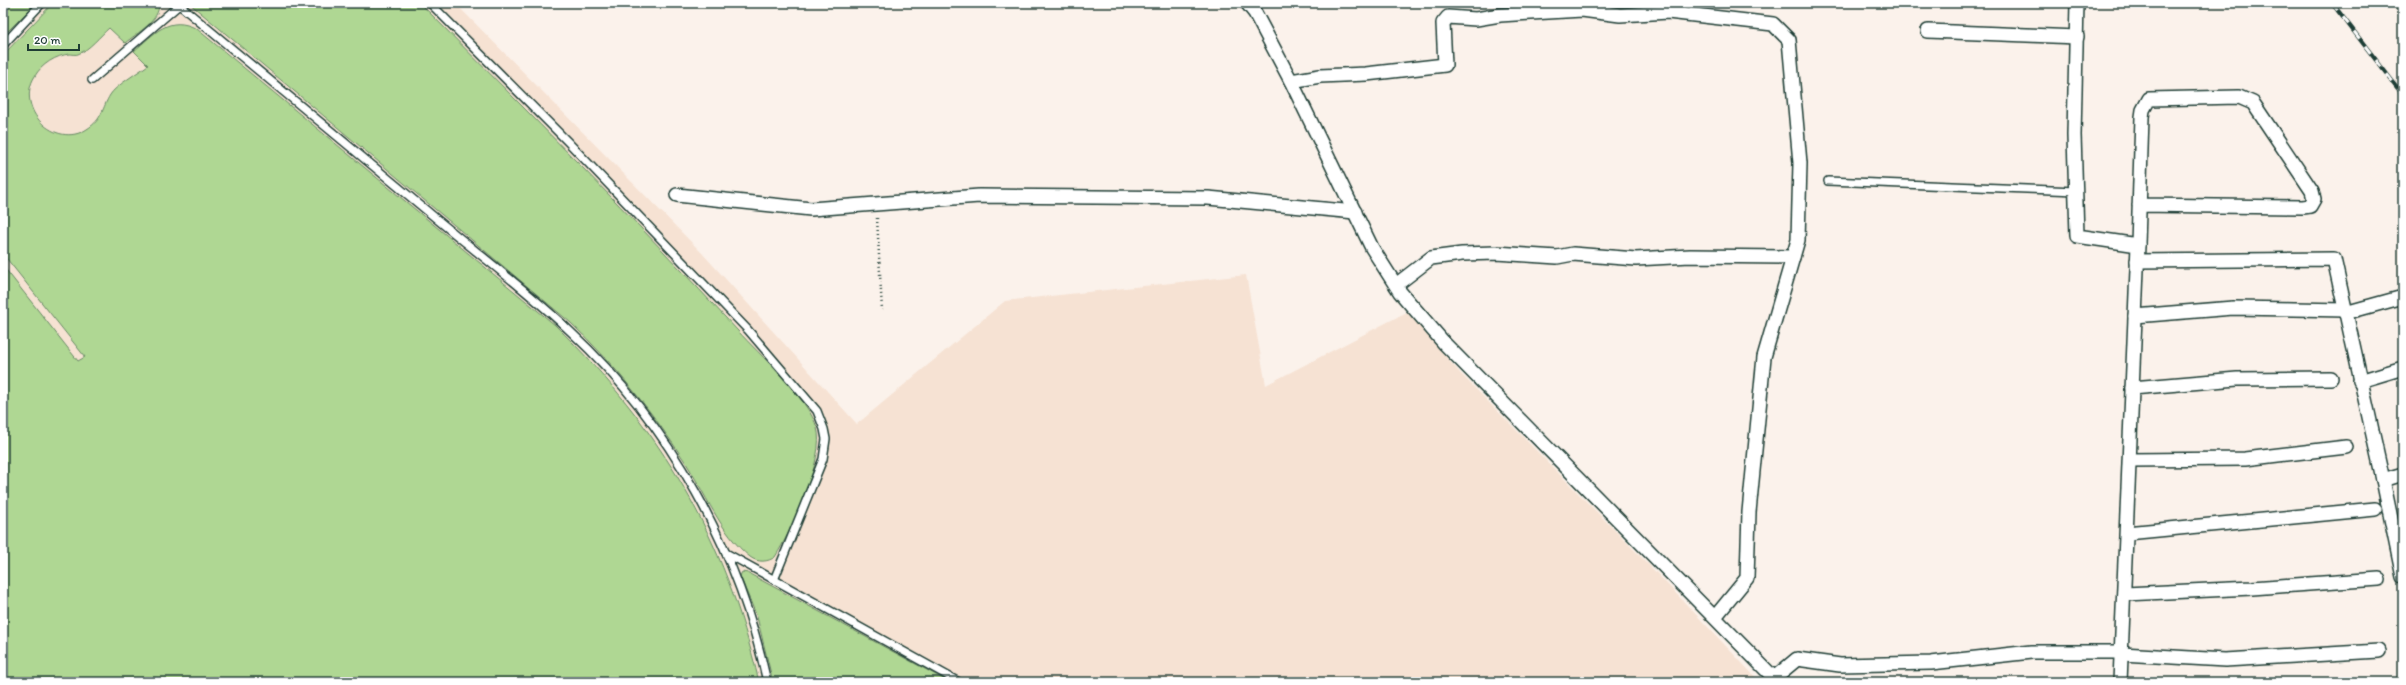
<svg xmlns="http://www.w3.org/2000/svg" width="2406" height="685" font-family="Itim,sans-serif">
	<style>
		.built { fill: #f6e2d3 }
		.green { fill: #afd793; stroke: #678a64 }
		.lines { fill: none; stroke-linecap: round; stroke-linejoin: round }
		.service-casing { stroke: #1f3d34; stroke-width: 10 }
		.minor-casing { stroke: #1f3d34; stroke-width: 16 }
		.path { stroke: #1f3d34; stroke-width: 2.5; stroke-dasharray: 1 3; stroke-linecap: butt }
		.service { stroke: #fff; stroke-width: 7 }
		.minor { stroke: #fff; stroke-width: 13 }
		.rail-casing { stroke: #1f3d34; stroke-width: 4.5 }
		.rail { stroke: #fff; stroke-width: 3; stroke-dasharray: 9; stroke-linecap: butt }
	</style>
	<rect width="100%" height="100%" fill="#fbf2eb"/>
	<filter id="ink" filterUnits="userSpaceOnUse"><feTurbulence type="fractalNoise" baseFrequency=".025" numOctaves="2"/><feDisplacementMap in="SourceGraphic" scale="8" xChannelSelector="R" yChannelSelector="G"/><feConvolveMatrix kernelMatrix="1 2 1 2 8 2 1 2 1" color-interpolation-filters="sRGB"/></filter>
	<g filter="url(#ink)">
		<path class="built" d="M3 3H455L702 253 857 424 1005 301 1246 275 1266 385 1407 312 1460 373 1650 566 1760 682H3Z"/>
		<g class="green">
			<path d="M3 3H36L3 36Z"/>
			<path d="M53 3H159C160 21 137 33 125 43L109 28C100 36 89 50 78 54 76 55 72 54 70 54 56 55 41 65 35 76 14 109 56 150 87 129 103 119 102 108 110 95 115 86 139 72 148 65L134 51C154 34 169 14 197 29L555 325C661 428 725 537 759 682H3V266L78 361 85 357 3 254V55Z"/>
			<path d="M189 3H420C527 111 635 219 738 331 759 354 809 399 817 428 826 456 791 532 775 557 768 562 758 563 750 557 720 533 705 492 684 460 651 410 614 364 571 323Z"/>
			<path d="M742 572 748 573 949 682H773L757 617 740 576Z"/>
		</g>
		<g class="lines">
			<defs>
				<g id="service">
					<path d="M177 3C260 72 343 141 426 210 474 251 525 288 571 332 670 424 739 550 767 682"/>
					<path d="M430 3 568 142 748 330 817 411 824 429 826 439 823 459 774 580"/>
					<path d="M3 45 42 3"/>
					<path d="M92 80 179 5"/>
					<path d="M1828 181 2076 191"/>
					<path d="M726 553 959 682"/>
				</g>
				<g id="minor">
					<path d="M1247 3 1255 13 1291 81 1372 248 1400 292 1445 344 1778 682"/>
					<path d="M2077 3 2074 135 2077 236 2138 245 2120 682"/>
					<path d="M1928 31 2077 37"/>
					<path d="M1291 81 1320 76 1366 74 1445 65 1443 23 1448 17 1476 19 1500 15 1582 10 1620 15 1668 12 1773 24 1789 40 1800 163 1798 240 1764 357 1749 512 1747 578 1715 617"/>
					<path d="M677 195 811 209 979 196 1208 198 1355 212"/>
					<path d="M2138 245C2139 202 2141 159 2142 117L2143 110 2149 99 2239 97 2253 103 2312 191 2314 199 2310 206 2303 207 2139 205"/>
					<path d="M2137 261 2334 259 2383 480 2403 474"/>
					<path d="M1396 285 1431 258 1462 254 1496 253 1557 257 1573 254 1636 259 1690 256 1793 257"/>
					<path d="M2345 313 2403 297"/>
					<path d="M2135 316 2233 308 2345 310"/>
					<path d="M2360 381 2403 368"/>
					<path d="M2132 388 2237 379 2331 378"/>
					<path d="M2130 460 2245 459 2346 447"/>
					<path d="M2383 480 2403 577"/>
					<path d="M2127 533 2375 509"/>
					<path d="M2125 594 2252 588 2379 579"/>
					<path d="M2122 654 2225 660 2379 651"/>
					<path d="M1774 678 1797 659 1840 665 1931 663 2031 652H2122"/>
				</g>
			</defs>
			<use href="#service" class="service-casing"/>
			<use href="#minor" class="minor-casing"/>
			<path class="path" d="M877 218 882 310"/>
			<use href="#service" class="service"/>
			<use href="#minor" class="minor"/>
			<defs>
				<path id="rail" d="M2332 3 2403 95"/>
			</defs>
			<use href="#rail" class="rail-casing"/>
			<use href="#rail" class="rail"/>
		</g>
	</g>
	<rect width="2406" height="685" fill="none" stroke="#fff" stroke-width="16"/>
	<rect x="8" y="8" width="2390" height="669" fill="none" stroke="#1f3d34" stroke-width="1.5" filter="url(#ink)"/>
	<path d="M28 44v6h51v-6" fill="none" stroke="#1f3d34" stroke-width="2"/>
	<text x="34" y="44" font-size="12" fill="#1f3d34" stroke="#ffffff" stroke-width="3" paint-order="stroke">20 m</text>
</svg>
